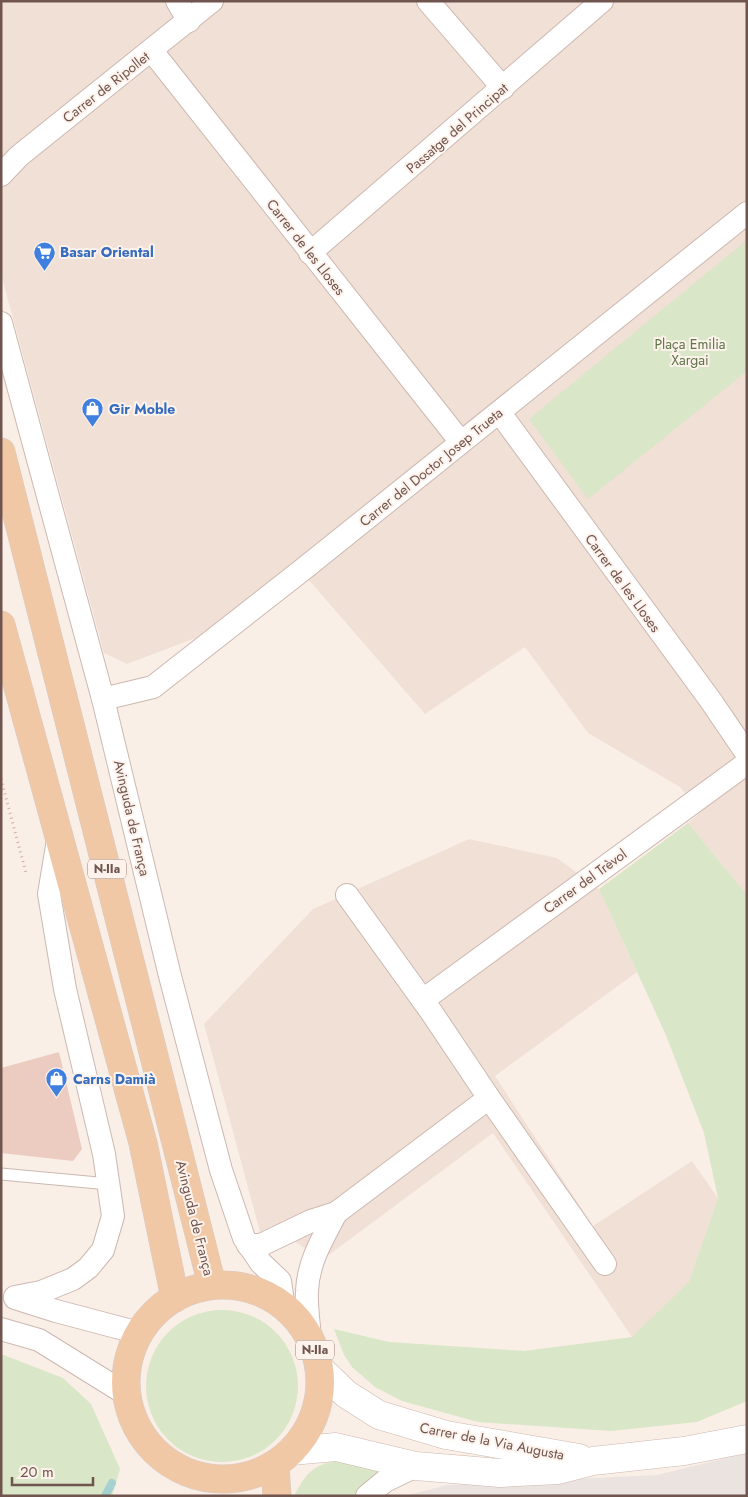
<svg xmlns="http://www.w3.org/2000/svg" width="748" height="1497" font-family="Jost,sans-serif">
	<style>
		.residential { fill: #f1e0d6 }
		.industrial { fill: #eae3e0 }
		.green { fill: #d9e6c7 }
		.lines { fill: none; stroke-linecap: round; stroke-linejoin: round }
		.stream { stroke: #a5d2d1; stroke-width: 8 }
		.building { fill: #eccbc1 }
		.lane-casing { stroke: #ccb8b1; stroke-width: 13 }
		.street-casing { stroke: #ccb8b1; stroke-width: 24 }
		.secondary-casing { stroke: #cfb7af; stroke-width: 29 }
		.primary-casing { stroke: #d4ccca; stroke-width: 29 }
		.path { stroke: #d1aea4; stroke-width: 3; stroke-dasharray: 1 4; stroke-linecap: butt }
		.lane { stroke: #fff; stroke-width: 11 }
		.street { stroke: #fff; stroke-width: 22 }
		.secondary { stroke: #fff; stroke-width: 28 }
		.primary { stroke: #f1c8a6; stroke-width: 28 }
		.labels { text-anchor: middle; stroke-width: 4; stroke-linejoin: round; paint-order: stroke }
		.shield { fill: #fdf3ec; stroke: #9a847d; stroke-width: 1 }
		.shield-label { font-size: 12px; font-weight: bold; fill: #70544e }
		.street-label { font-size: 14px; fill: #70544e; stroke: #fdf3ec }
		.shop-label { font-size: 14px; font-weight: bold; fill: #366cbe; stroke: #fdf3ec; text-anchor: start }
		.park-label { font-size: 14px; fill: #5d7547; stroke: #fdf3ec }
	</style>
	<rect width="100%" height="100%" fill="#faefe7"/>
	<g class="residential">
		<path d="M1 1H747V895L688 823 701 812 680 787 588 733 525 647 425 714 295 564 201 636 127 664 104 653 1 274Z"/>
		<path d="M469 839 557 858 599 889 637 972 495 1076 593 1226 692 1161 718 1198 689 1283 632 1337 493 1133 322 1260 272 1226 260 1232 204 1024 313 909Z"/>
	</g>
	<path class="industrial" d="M747 1453V1496H404L447 1485 657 1475Z"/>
	<g class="green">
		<path d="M747 240V371L588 499 529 419Z"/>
		<path d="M688 823 747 895V1401L697 1422 611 1431 478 1422 402 1401 375 1387 352 1367 344 1355 334 1329 389 1342 524 1351 632 1337 689 1282 718 1198 704 1133 665 1033 599 889Z"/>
		<circle cx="222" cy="1386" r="76"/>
		<path d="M1 1354 63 1378 91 1404 120 1469 112 1496H1Z"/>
		<path d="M342 1460 386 1470 373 1477 354 1496H294C307 1471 314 1464 342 1460Z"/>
	</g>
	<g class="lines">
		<path class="stream" d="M105 1496 112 1483"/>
	</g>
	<path class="building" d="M59 1052 82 1149 73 1161 1 1153V1068Z"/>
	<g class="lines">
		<defs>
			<path id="lane" d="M1 1174 109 1184"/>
			<g id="street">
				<path d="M177 1 189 21"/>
				<path d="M428 1 503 88"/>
				<path d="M152 51 460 441"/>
				<path d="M1 175 19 156 212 1"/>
				<path d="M310 253 602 1"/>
				<path d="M1 323 103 699 170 976 221 1170 244 1238 261 1263 280 1281 283 1302"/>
				<path d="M500 413 711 701 747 754"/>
				<path d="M103 699 153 687 301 571 747 213"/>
				<path d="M423 1000 747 763"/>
				<path d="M489 1098 605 1264"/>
				<path d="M248 1245H261L311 1221 336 1213 489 1098 432 1013 347 895"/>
				<path d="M15 1297 41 1292 73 1279 88 1268 103 1250 113 1216 104 1154 65 989 49 894 58 840"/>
				<path d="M15 1298 56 1311 139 1333"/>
				<path d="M1 1329 39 1340 126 1394"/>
				<path d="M310 1338C309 1323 306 1306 307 1291 308 1262 323 1238 336 1213"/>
				<path d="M367 1496 385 1481 416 1466"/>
			</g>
			<g id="secondary">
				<path d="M319 1368 346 1394 379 1415 446 1435 579 1458"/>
				<path d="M291 1451 336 1447 416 1466 500 1473 558 1470 593 1461 684 1451 747 1439"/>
			</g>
			<g id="primary">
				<path d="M1 452 212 1285"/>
				<path d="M1 625 143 1143 175 1298"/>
				<circle cx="223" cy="1382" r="97"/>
				<path d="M275 1466 277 1496"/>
			</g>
		</defs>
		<use href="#lane" class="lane-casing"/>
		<use href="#street" class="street-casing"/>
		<use href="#secondary" class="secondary-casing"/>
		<use href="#primary" class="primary-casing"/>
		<path class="path" d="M1 779 26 873"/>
		<use href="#lane" class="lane"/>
		<use href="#street" class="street"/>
		<use href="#secondary" class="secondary"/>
		<use href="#primary" class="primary"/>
	</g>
	<defs>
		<symbol id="supermarket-pin" viewBox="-11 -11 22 30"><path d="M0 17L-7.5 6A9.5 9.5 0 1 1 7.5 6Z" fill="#3f7fe0" stroke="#fdf3ec"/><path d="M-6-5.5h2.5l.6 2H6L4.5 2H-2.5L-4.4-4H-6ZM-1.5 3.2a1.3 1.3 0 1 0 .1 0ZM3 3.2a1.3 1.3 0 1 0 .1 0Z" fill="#fff"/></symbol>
		<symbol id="shop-pin" viewBox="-11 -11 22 30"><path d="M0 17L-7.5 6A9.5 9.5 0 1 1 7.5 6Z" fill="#3f7fe0" stroke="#fdf3ec"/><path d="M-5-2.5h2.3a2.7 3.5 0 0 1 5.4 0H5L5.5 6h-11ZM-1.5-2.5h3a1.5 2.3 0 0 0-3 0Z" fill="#fff"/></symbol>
	</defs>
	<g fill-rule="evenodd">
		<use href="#supermarket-pin" x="32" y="240" width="25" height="34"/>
		<use href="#shop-pin" x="80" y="396" width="25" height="34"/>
		<use href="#shop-pin" x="44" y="1066" width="25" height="34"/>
	</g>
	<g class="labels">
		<g class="shield">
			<rect x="88" y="859.5" width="38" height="19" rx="4"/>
			<rect x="296" y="1340.5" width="38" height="19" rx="4"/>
		</g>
		<g class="shield-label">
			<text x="107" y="873">N-IIa</text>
			<text x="315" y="1354">N-IIa</text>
		</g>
		<g class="street-label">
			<text transform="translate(106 87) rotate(-38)" y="5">Carrer de Ripollet</text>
			<text transform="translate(457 128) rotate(-41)" y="5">Passatge del Principat</text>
			<text transform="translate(306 247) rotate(52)" y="5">Carrer de les Lloses</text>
			<text transform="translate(431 467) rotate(-39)" y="5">Carrer del Doctor Josep Trueta</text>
			<text transform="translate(623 583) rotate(54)" y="5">Carrer de les Lloses</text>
			<text transform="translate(132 818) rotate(77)" y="5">Avinguda de França</text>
			<text transform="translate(585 881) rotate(-36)" y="5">Carrer del Trèvol</text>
			<text transform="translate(195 1218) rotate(76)" y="5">Avinguda de França</text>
			<text transform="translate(492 1441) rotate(11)" y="5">Carrer de la Via Augusta</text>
		</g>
		<g class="shop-label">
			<text x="60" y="257">Basar Oriental</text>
			<text x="109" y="414">Gir Moble</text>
			<text x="73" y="1084">Carns Damià</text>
		</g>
		<g class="park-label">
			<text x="690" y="349">Plaça Emilia<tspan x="690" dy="16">Xargai</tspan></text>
		</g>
	</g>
	<rect width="748" height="1497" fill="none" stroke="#70544e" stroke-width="5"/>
	<path d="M12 1477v8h81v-8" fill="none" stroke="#70544e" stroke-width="2.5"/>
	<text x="20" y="1477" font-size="15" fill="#70544e" stroke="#fdf3ec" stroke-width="4" paint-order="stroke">20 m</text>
</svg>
